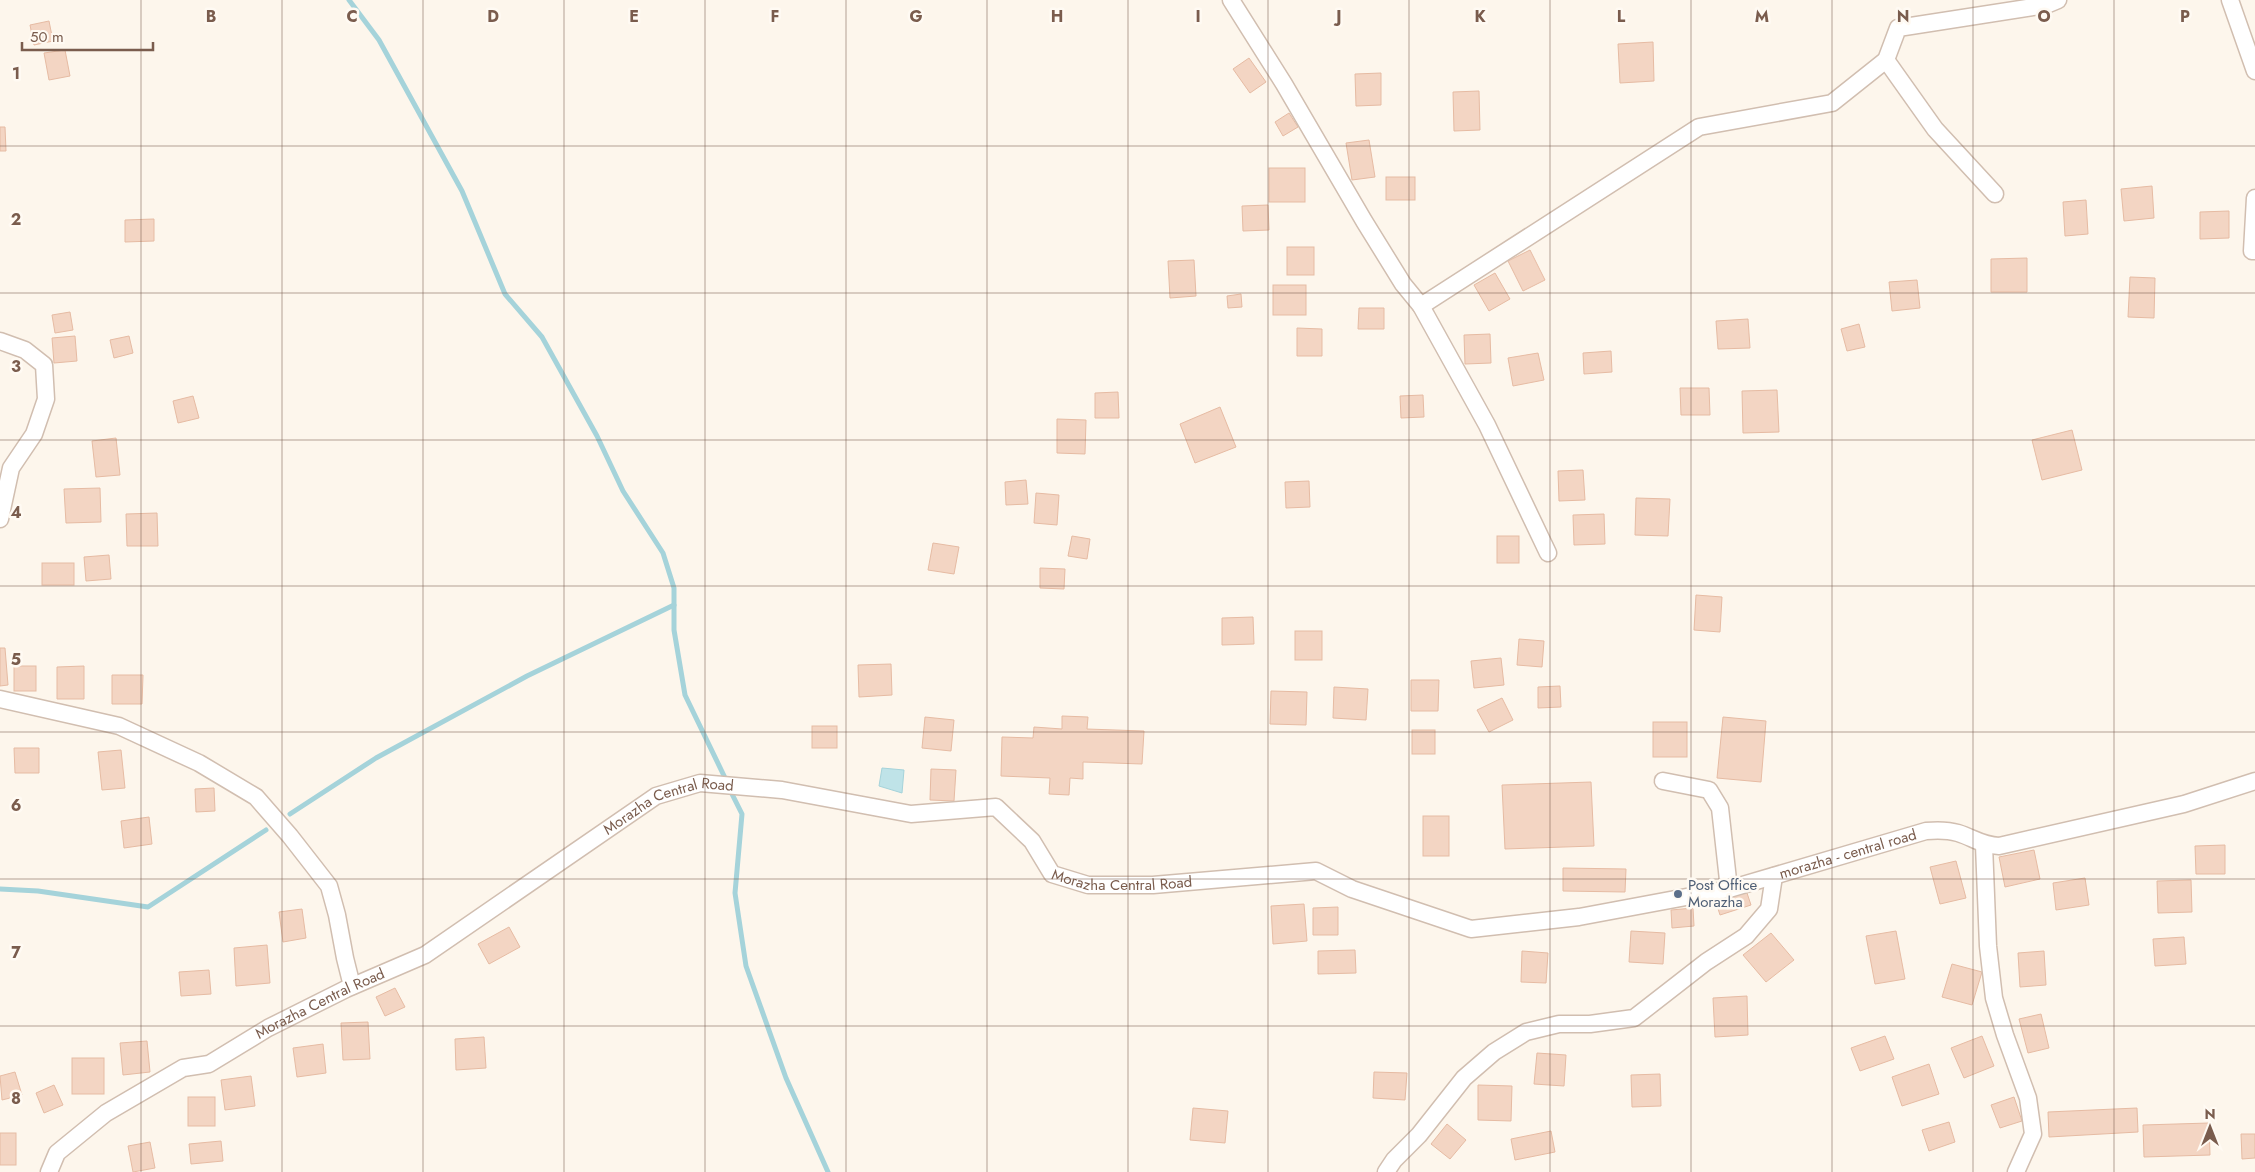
<svg xmlns="http://www.w3.org/2000/svg" width="2255" height="1172" font-family="Jost,sans-serif">
	<style>
		.water { fill: #bfe3e8; stroke: #a5d3da }
		.lines { fill: none; stroke-linecap: round; stroke-linejoin: round }
		.stream { stroke: #a5d3da; stroke-width: 5 }
		.building { fill: #f3d5c3; stroke: #e6bba3 }
		.street-casing { stroke: #d1beb0; stroke-width: 19 }
		.street { stroke: #fff; stroke-width: 16 }
		.grid { fill: none; stroke: #7a5c4d; stroke-width: 1; stroke-opacity: 0.55 }
		.service-dot { fill: #5c6f8a; stroke: #fffaf3; stroke-width: 2 }
		.labels { text-anchor: middle; stroke-width: 5; stroke-linejoin: round; paint-order: stroke }
		.street-label { font-size: 15px; fill: #7a5c4d; stroke: #fffaf3 }
		.service-label { font-size: 15px; fill: #4e5e75; stroke: #fffaf3; text-anchor: start }
		.grid-label { font-size: 16px; text-anchor: middle; font-weight: bold; fill: #7a5c4d; stroke: #fffaf3; stroke-width: 5; stroke-linejoin: round; paint-order: stroke }
	</style>
	<rect width="100%" height="100%" fill="#fdf6ec"/>
	<path class="water" d="M882 768 904 770 902 793 879 786Z"/>
	<g class="lines">
		<g class="stream">
			<path d="M349 0 379 40 462 191 505 294 542 337 597 436 623 491 663 553 674 588V630L685 695 727 782"/>
			<path d="M730 790 742 814 735 893 746 966 786 1078 828 1172"/>
			<path d="M290 814 376 758 527 676 674 605"/>
			<path d="M0 889 38 891 148 907 266 830"/>
		</g>
	</g>
	<g class="building">
		<path d="M49 21 53 41 34 45 30 25Z"/>
		<path d="M1653 42 1654 81 1620 83 1618 44Z"/>
		<path d="M65 50 70 76 49 80 44 53Z"/>
		<path d="M1249 58 1266 82 1250 93 1233 69Z"/>
		<path d="M1381 73V105L1356 106 1355 74Z"/>
		<path d="M1479 91 1480 130 1454 131 1453 92Z"/>
		<path d="M1289 113 1298 127 1283 136 1275 122Z"/>
		<path d="M0 127H5L6 151H0Z"/>
		<path d="M1369 140 1375 177 1352 180 1346 143Z"/>
		<rect x="1269" y="168" width="36" height="34"/>
		<rect x="1386" y="177" width="29" height="23"/>
		<path d="M2152 186 2154 218 2124 221 2121 189Z"/>
		<path d="M2086 200 2088 234 2065 236 2063 202Z"/>
		<path d="M1268 205 1269 230 1243 231 1242 206Z"/>
		<path d="M2229 211V238L2200 239V212Z"/>
		<path d="M154 219V241L125 242V220Z"/>
		<rect x="1287" y="247" width="27" height="28"/>
		<path d="M1530 250 1545 280 1523 291 1508 261Z"/>
		<path d="M2027 258V292H1991V259Z"/>
		<path d="M1194 260 1196 296 1170 298 1168 261Z"/>
		<path d="M1495 273 1510 299 1489 311 1474 285Z"/>
		<path d="M2130 277 2155 278 2154 318 2128 317Z"/>
		<path d="M1917 280 1920 308 1892 311 1889 282Z"/>
		<rect x="1273" y="285" width="33" height="30"/>
		<path d="M1241 294 1242 307 1228 308 1227 296Z"/>
		<path d="M1359 308H1384V329H1358Z"/>
		<path d="M70 312 73 330 55 333 52 315Z"/>
		<path d="M1748 319 1750 348 1718 349 1716 321Z"/>
		<path d="M1859 324 1865 347 1847 351 1841 329Z"/>
		<path d="M1297 328 1322 329V356H1297Z"/>
		<path d="M1490 334 1491 363 1465 364 1464 335Z"/>
		<path d="M75 336 77 361 54 363 52 338Z"/>
		<path d="M129 336 133 353 114 358 110 340Z"/>
		<path d="M1611 351 1612 372 1584 374 1583 353Z"/>
		<path d="M1538 353 1544 380 1513 386 1508 358Z"/>
		<path d="M1680 388H1709L1710 415H1681Z"/>
		<path d="M1777 390 1779 432 1743 433 1742 391Z"/>
		<path d="M1118 392 1119 418H1095V393Z"/>
		<path d="M1423 395 1424 417 1401 418 1400 396Z"/>
		<path d="M193 396 199 418 178 423 173 401Z"/>
		<path d="M1220 407 1236 447 1195 463 1180 424Z"/>
		<path d="M1057 419 1086 420 1085 454 1057 453Z"/>
		<path d="M2072 430 2082 470 2042 480 2032 440Z"/>
		<path d="M116 438 120 475 96 477 92 441Z"/>
		<path d="M1583 470 1585 500 1559 501 1558 471Z"/>
		<path d="M1026 480 1028 504 1006 505 1005 482Z"/>
		<path d="M1309 481 1310 507 1286 508 1285 482Z"/>
		<path d="M100 488 101 522 66 523 64 489Z"/>
		<path d="M1036 493 1059 495 1057 525 1034 523Z"/>
		<path d="M1636 498 1670 499 1668 536 1635 535Z"/>
		<path d="M157 513 158 546H127L126 514Z"/>
		<path d="M1604 514 1605 544 1574 545 1573 515Z"/>
		<path d="M1072 536 1090 539 1087 559 1068 556Z"/>
		<rect x="1497" y="536" width="22" height="27"/>
		<path d="M933 543 959 547 954 574 928 570Z"/>
		<path d="M109 555 111 579 86 581 84 557Z"/>
		<rect x="42" y="563" width="32" height="22"/>
		<path d="M1040 568 1065 569 1064 589 1040 588Z"/>
		<path d="M1696 595 1722 597 1720 632 1694 630Z"/>
		<path d="M1253 617 1254 644 1222 645V618Z"/>
		<rect x="1295" y="631" width="27" height="29"/>
		<path d="M1519 639 1544 641 1542 667 1517 665Z"/>
		<path d="M0 648H5L8 685 0 686Z"/>
		<path d="M1501 658 1504 685 1474 688 1471 661Z"/>
		<path d="M891 664 892 695 859 697 858 665Z"/>
		<rect x="14" y="666" width="22" height="25"/>
		<path d="M84 666V699H57V667Z"/>
		<path d="M112 675H143L142 704H112Z"/>
		<path d="M1411 680H1439L1438 711H1411Z"/>
		<path d="M1560 686 1561 707 1538 708V687Z"/>
		<path d="M1334 687 1368 689 1366 720 1333 718Z"/>
		<path d="M1271 691 1307 692 1306 725 1270 724Z"/>
		<path d="M1502 698 1513 720 1489 732 1477 710Z"/>
		<path d="M1062 716 1088 717 1087 729 1144 731 1142 764 1083 762V779L1070 778 1069 795 1049 794 1050 778 1001 776 1002 737 1033 738 1034 727 1062 729Z"/>
		<path d="M925 717 954 720 951 751 922 748Z"/>
		<path d="M1723 717 1766 721 1761 782 1717 778Z"/>
		<rect x="1653" y="722" width="34" height="35"/>
		<rect x="812" y="726" width="25" height="22"/>
		<rect x="1412" y="730" width="23" height="24"/>
		<path d="M14 748H39V773H15Z"/>
		<path d="M121 750 125 788 102 790 98 752Z"/>
		<path d="M931 769 956 770 954 801 930 800Z"/>
		<path d="M1591 782 1594 846 1505 849 1502 785Z"/>
		<path d="M214 788 215 811 196 812 195 789Z"/>
		<rect x="1423" y="816" width="26" height="40"/>
		<path d="M149 817 152 844 124 848 121 821Z"/>
		<path d="M2225 845V874H2196L2195 846Z"/>
		<path d="M2034 850 2040 879 2005 887 1999 857Z"/>
		<path d="M1956 861 1966 898 1940 904 1930 867Z"/>
		<path d="M1563 868 1626 869 1625 892 1563 891Z"/>
		<path d="M2085 878 2089 905 2056 910 2053 883Z"/>
		<path d="M2191 880 2192 912 2158 913 2157 881Z"/>
		<path d="M1746 890 1751 905 1720 915 1715 899Z"/>
		<path d="M1304 904 1307 941 1273 944 1271 906Z"/>
		<path d="M1338 907V935H1313V908Z"/>
		<path d="M1693 908 1694 926 1672 928 1671 910Z"/>
		<path d="M302 909 306 938 283 942 279 912Z"/>
		<path d="M509 927 520 947 489 964 478 944Z"/>
		<path d="M1631 931 1665 933 1663 964 1629 962Z"/>
		<path d="M1896 931 1905 979 1875 984 1866 936Z"/>
		<path d="M1771 933 1794 960 1766 982 1743 955Z"/>
		<path d="M2184 937 2186 964 2155 966 2153 939Z"/>
		<path d="M267 945 270 983 236 986 234 948Z"/>
		<path d="M1355 950 1356 973 1318 974V951Z"/>
		<path d="M1522 951 1548 953 1546 983 1521 982Z"/>
		<path d="M2044 951 2046 985 2020 987 2018 953Z"/>
		<path d="M1952 964 1982 972 1972 1005 1942 997Z"/>
		<path d="M209 970 211 994 181 996 179 972Z"/>
		<path d="M395 988 405 1007 385 1016 376 997Z"/>
		<path d="M1747 996 1748 1035 1715 1037 1713 998Z"/>
		<path d="M2041 1014 2049 1048 2028 1053 2019 1019Z"/>
		<path d="M368 1022 370 1059 343 1060 341 1023Z"/>
		<path d="M1885 1036 1894 1059 1860 1071 1851 1048Z"/>
		<path d="M1982 1036 1994 1066 1964 1078 1951 1048Z"/>
		<path d="M484 1037 486 1068 456 1070 455 1039Z"/>
		<path d="M147 1041 150 1072 123 1075 120 1043Z"/>
		<path d="M323 1044 326 1073 297 1077 293 1048Z"/>
		<path d="M1537 1053 1566 1055 1564 1086 1534 1084Z"/>
		<rect x="72" y="1058" width="32" height="36"/>
		<path d="M1929 1064 1939 1094 1902 1106 1892 1077Z"/>
		<path d="M15 1072 22 1095 2 1100 0 1076Z"/>
		<path d="M1374 1072 1407 1073 1405 1100 1373 1098Z"/>
		<path d="M1660 1074 1661 1106 1632 1107 1631 1075Z"/>
		<path d="M251 1076 255 1106 225 1110 221 1080Z"/>
		<path d="M54 1085 63 1105 44 1113 36 1093Z"/>
		<path d="M1478 1085 1512 1086 1511 1121 1478 1120Z"/>
		<rect x="188" y="1097" width="27" height="29"/>
		<path d="M2014 1097 2022 1121 2000 1128 1991 1105Z"/>
		<path d="M1193 1108 1228 1111 1225 1143 1190 1140Z"/>
		<path d="M2137 1108 2138 1132 2049 1137 2048 1112Z"/>
		<path d="M1949 1122 1955 1142 1929 1151 1922 1130Z"/>
		<path d="M2209 1123 2210 1155 2144 1157 2143 1125Z"/>
		<path d="M1447 1124 1466 1140 1450 1159 1431 1144Z"/>
		<path d="M1551 1131 1555 1152 1515 1160 1511 1139Z"/>
		<rect x="0" y="1133" width="16" height="32"/>
		<path d="M2241 1134H2255V1158L2242 1159Z"/>
		<path d="M221 1141 223 1161 191 1164 189 1144Z"/>
		<path d="M150 1142 155 1168 133 1172 128 1146Z"/>
	</g>
	<g class="lines">
		<defs>
			<g id="street">
				<path d="M1231 0 1284 84 1364 221 1403 284 1421 306 1487 425 1548 553"/>
				<path d="M2230 0 2255 71"/>
				<path d="M1886 60 1935 129 1995 194"/>
				<path d="M2255 198 2252 251H2255"/>
				<path d="M1421 306 1699 127 1832 103 1886 60 1898 28 2046 5 2058 0"/>
				<path d="M0 341 25 350 44 365 46 399 34 434 11 468 0 519"/>
				<path d="M0 699 119 726 199 763 256 797 290 836 329 886 337 915 345 958 352 986"/>
				<path d="M1663 781 1709 790 1720 808 1729 889"/>
				<path d="M1984 845 1988 946 1994 998 2005 1035 2028 1098 2033 1134 2016 1172"/>
				<path id="s1" d="M49 1172 57 1153 106 1113 183 1068 209 1064 268 1028 346 989 425 955 656 796 700 783 782 790 911 814 996 807 1032 841 1052 874 1088 885H1153L1316 871 1352 889 1471 929 1579 917 1729 889 1926 831C1937 830 1948 830 1958 833 1974 838 1981 845 1999 846L2184 804 2255 781"/>
				<path d="M1386 1172 1394 1160 1419 1135 1464 1078 1494 1052 1526 1032 1559 1024H1590L1634 1018 1706 962 1746 936 1769 909 1774 876"/>
			</g>
		</defs>
		<use href="#street" class="street-casing"/>
		<use href="#street" class="street"/>
	</g>
	<path class="grid" d="M141 0V1172M282 0V1172M423 0V1172M564 0V1172M705 0V1172M846 0V1172M987 0V1172M1128 0V1172M1268 0V1172M1409 0V1172M1550 0V1172M1691 0V1172M1832 0V1172M1973 0V1172M2114 0V1172M0 146H2255M0 293H2255M0 440H2255M0 586H2255M0 732H2255M0 879H2255M0 1026H2255"/>
	<circle class="service-dot" cx="1678" cy="894" r="5"/>
	<g class="labels">
		<g class="street-label">
			<text dy="5" stroke="none"><textPath href="#s1" startOffset="731">Morazha Central Road</textPath></text>
			<text dy="5" stroke="none"><textPath href="#s1" startOffset="1972">morazha - central road</textPath></text>
			<text dy="5" stroke="none"><textPath href="#s1" startOffset="1226">Morazha Central Road</textPath></text>
			<text dy="5" stroke="none"><textPath href="#s1" startOffset="326">Morazha Central Road</textPath></text>
		</g>
		<g class="service-label">
			<text x="1688" y="890">Post Office<tspan x="1688" dy="17">Morazha</tspan></text>
		</g>
	</g>
	<g class="grid-label">
		<text x="211" y="22">B</text>
		<text x="352" y="22">C</text>
		<text x="493" y="22">D</text>
		<text x="634" y="22">E</text>
		<text x="775" y="22">F</text>
		<text x="916" y="22">G</text>
		<text x="1057" y="22">H</text>
		<text x="1198" y="22">I</text>
		<text x="1339" y="22">J</text>
		<text x="1480" y="22">K</text>
		<text x="1621" y="22">L</text>
		<text x="1762" y="22">M</text>
		<text x="1903" y="22">N</text>
		<text x="2044" y="22">O</text>
		<text x="2185" y="22">P</text>
		<text x="16" y="79">1</text>
		<text x="16" y="225">2</text>
		<text x="16" y="372">3</text>
		<text x="16" y="518">4</text>
		<text x="16" y="665">5</text>
		<text x="16" y="811">6</text>
		<text x="16" y="958">7</text>
		<text x="16" y="1104">8</text>
	</g>
	<g transform="translate(2210 1127)" stroke="#fffaf3" stroke-width="4" paint-order="stroke">
	<path d="M0-4L9 19L0 12L-9 19Z" fill="#7a5c4d"/>
	<text y="-8" font-size="14" font-weight="bold" text-anchor="middle" fill="#7a5c4d">N</text>
	</g>
	<path d="M22 42v8h131v-8" fill="none" stroke="#7a5c4d" stroke-width="2.5"/>
	<text x="30" y="42" font-size="15" fill="#7a5c4d" stroke="#fffaf3" stroke-width="4" paint-order="stroke">50 m</text>
</svg>
